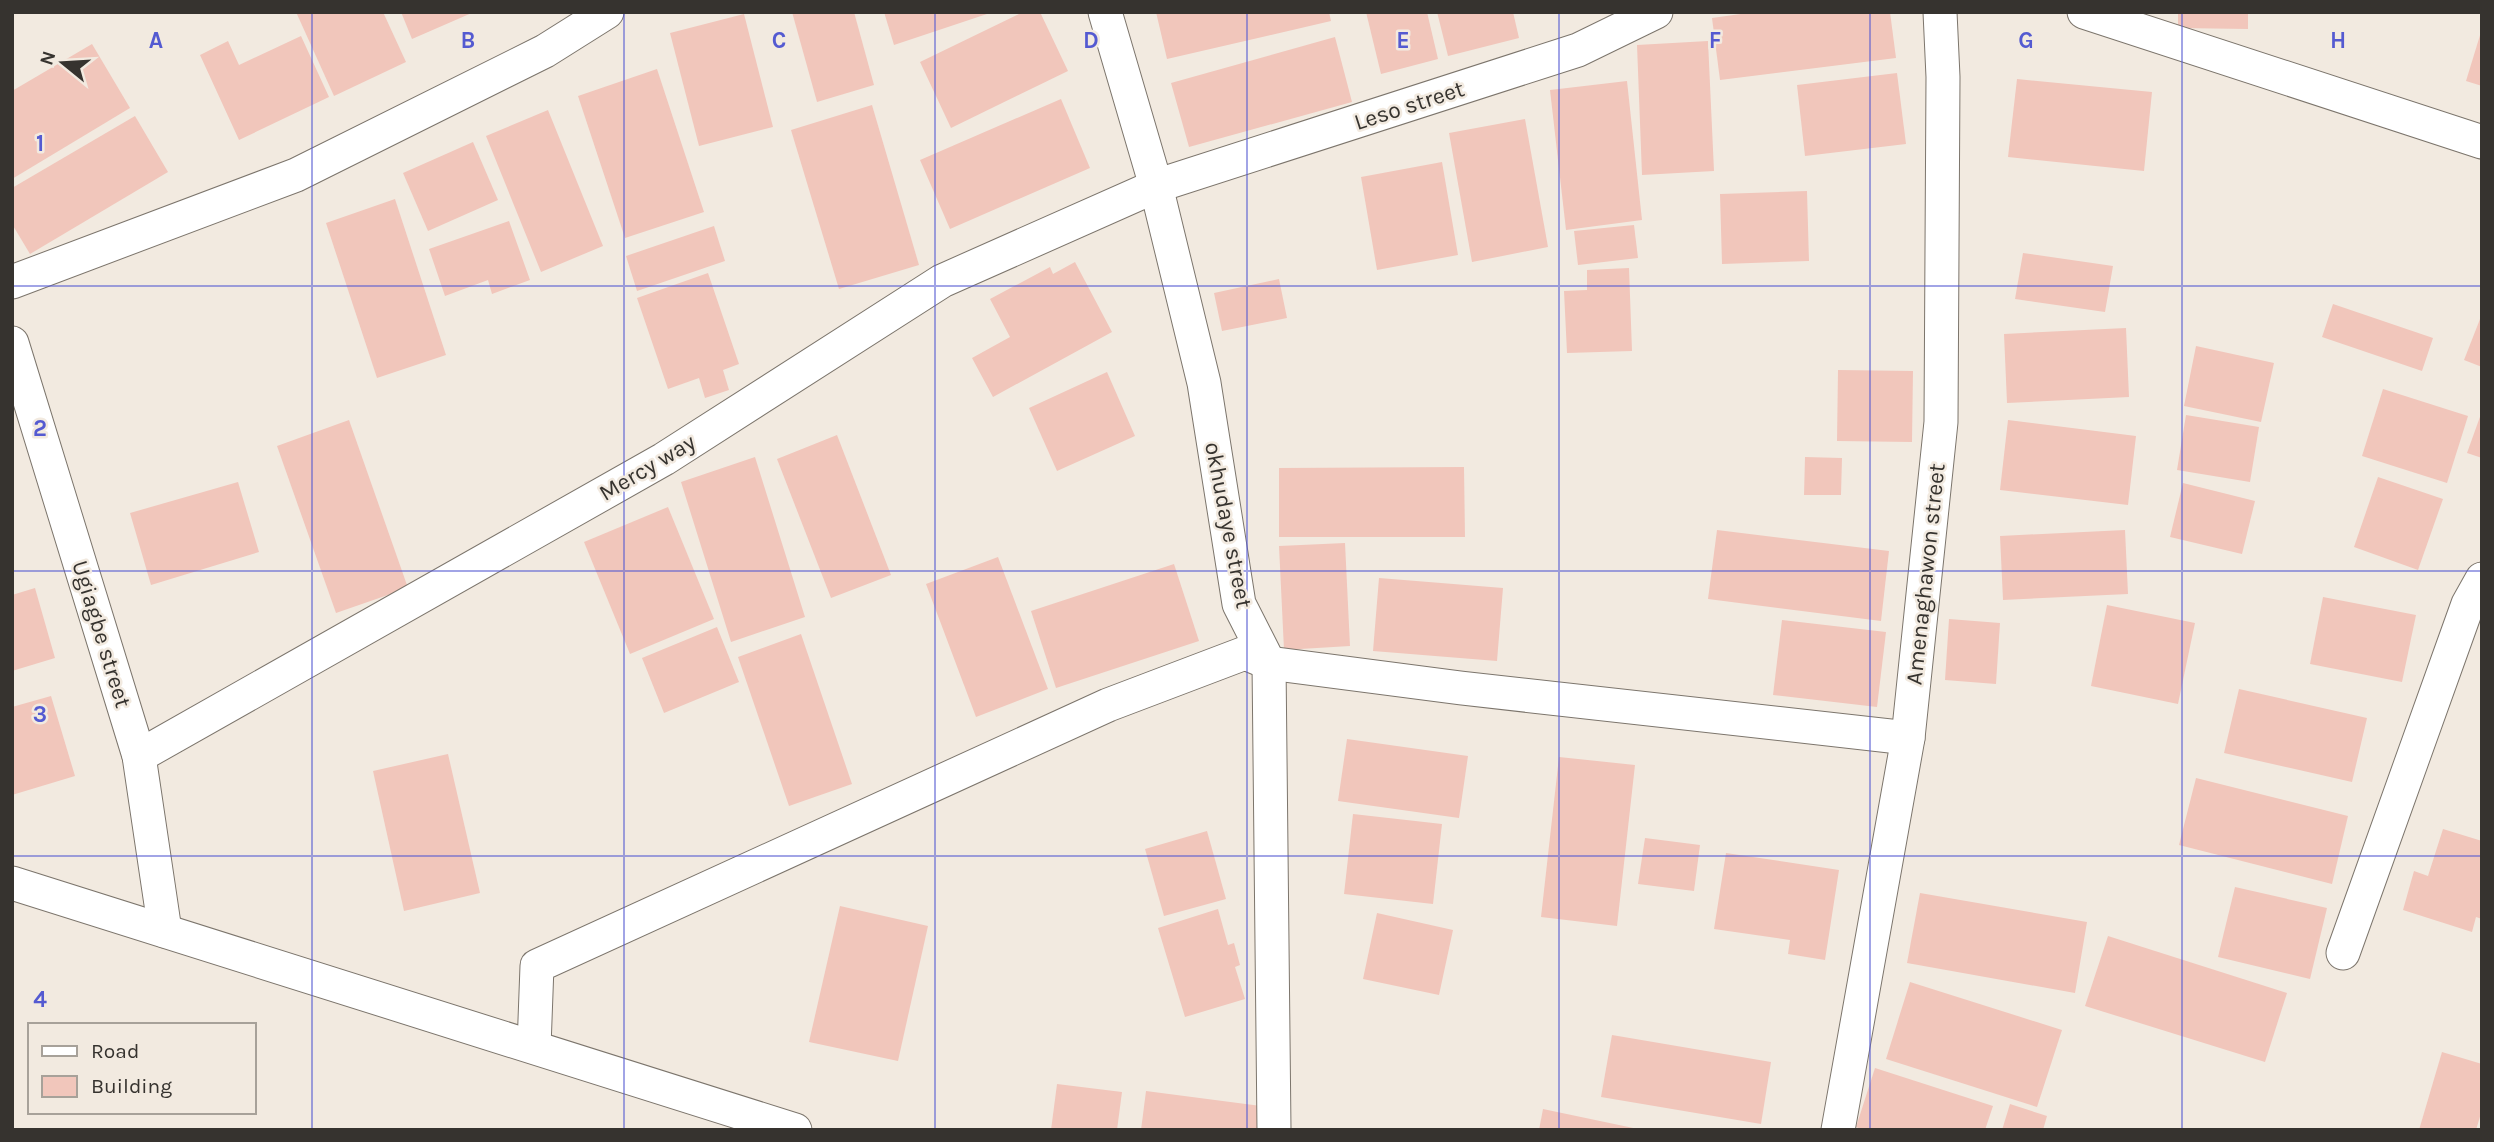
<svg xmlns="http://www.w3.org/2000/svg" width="2494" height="1142" font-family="Karla,sans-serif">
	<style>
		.building { fill: #f1c6bb }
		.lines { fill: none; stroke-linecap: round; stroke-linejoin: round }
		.street-casing { stroke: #7c756c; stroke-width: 35 }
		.street { stroke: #fff; stroke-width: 33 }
		.grid { fill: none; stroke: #545ad1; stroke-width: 2; stroke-opacity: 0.55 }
		.labels { text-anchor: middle; stroke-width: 5; stroke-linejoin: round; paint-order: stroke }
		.street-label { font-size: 23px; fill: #36332f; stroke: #f2eae0 }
		.grid-label { font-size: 23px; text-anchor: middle; font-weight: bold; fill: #545ad1; stroke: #f2eae0; stroke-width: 5; stroke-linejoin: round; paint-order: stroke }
	</style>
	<rect width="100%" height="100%" fill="#f2eae0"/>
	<g class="building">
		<path d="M296 12H383L406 62 334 96Z"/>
		<path d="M401 12H474L412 39Z"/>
		<path d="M792 12H854L874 85 817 102Z"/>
		<path d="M884 12H990V13L894 45Z"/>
		<path d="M1023 12H1040L1068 71 951 128 920 62Z"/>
		<path d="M1156 12H1329L1331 21 1167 59Z"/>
		<path d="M1366 12H1427L1438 59 1381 74Z"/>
		<path d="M1437 12H1513L1519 38 1448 56Z"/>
		<path d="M1755 12H1890L1896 58 1720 80 1712 18Z"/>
		<path d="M2178 12H2248V29L2178 28Z"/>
		<path d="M744 14 773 127 699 146 670 33Z"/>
		<path d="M2481 32H2482V86L2466 81Z"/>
		<path d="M301 36 329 97 239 140 200 55 228 41 239 65Z"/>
		<path d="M1335 37 1352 102 1189 147 1171 83Z"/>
		<path d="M1708 41 1714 171 1642 175 1637 45Z"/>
		<path d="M92 44 130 108 12 179V91Z"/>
		<path d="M657 69 704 212 625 238 578 96Z"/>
		<path d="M1897 73 1906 144 1805 156 1797 85Z"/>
		<path d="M2017 79 2152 92 2144 171 2008 157Z"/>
		<path d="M1627 81 1642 220 1566 230 1550 90Z"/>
		<path d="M1061 99 1090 168 950 229 920 160Z"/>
		<path d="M872 105 919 265 839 289 791 130Z"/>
		<path d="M548 110 603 246 541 272 486 136Z"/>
		<path d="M135 116 168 172 30 254 12 224V188Z"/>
		<path d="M1525 119 1548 247 1472 262 1449 133Z"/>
		<path d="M473 142 498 200 428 231 403 173Z"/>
		<path d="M1442 162 1458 255 1377 270 1361 177Z"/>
		<path d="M1807 191 1809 261 1722 264 1720 194Z"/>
		<path d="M395 199 446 355 377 378 326 223Z"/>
		<path d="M509 221 530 280 492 294 488 280 445 296 429 249Z"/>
		<path d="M1634 225 1638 258 1578 265 1574 231Z"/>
		<path d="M714 226 725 261 637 291 626 256Z"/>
		<path d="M2023 253 2113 266 2105 312 2015 299Z"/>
		<path d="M1075 262 1112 332 993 397 972 358 1010 337 990 299 1050 267 1053 274Z"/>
		<path d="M1629 268 1632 351 1567 353 1564 291 1587 290V270Z"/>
		<path d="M708 273 739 364 723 370 729 390 705 398 699 378 668 389 637 298Z"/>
		<path d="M1279 279 1287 318 1222 331 1214 293Z"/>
		<path d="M2333 304 2433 338 2422 371 2322 337Z"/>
		<path d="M2482 314V367L2464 360Z"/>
		<path d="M2126 328 2129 397 2007 403 2004 334Z"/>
		<path d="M2196 346 2274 363 2261 422 2184 406Z"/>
		<path d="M1838 370 1913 371 1912 442 1837 441Z"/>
		<path d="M1107 372 1135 436 1057 471 1029 408Z"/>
		<path d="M2383 389 2468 416 2447 483 2362 456Z"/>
		<path d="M2481 414H2482V458L2467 453Z"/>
		<path d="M2186 415 2259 427 2250 482 2177 470Z"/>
		<path d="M349 420 408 588 336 613 277 446Z"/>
		<path d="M2008 420 2136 436 2128 505 2000 490Z"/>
		<path d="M837 435 891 575 831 598 777 459Z"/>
		<path d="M755 457 805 617 731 642 681 482Z"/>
		<path d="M1805 457 1842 458 1841 495H1804Z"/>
		<path d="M1464 467 1465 537H1279V468Z"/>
		<path d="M2378 477 2443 499 2418 570 2354 547Z"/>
		<path d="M238 482 259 552 151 585 130 513Z"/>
		<path d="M2183 483 2255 501 2242 554 2170 537Z"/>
		<path d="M668 507 714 619 630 654 584 542Z"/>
		<path d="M1717 530 1889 551 1881 621 1708 599Z"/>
		<path d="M2125 530 2128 594 2003 600 2000 536Z"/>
		<path d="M1345 543 1350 646 1284 650 1279 546Z"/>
		<path d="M998 557 1048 689 976 717 926 584Z"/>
		<path d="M1174 564 1199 641 1056 688 1031 611Z"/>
		<path d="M1379 578 1503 588 1497 661 1373 651Z"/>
		<path d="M35 588 55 658 12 671V595Z"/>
		<path d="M2323 597 2416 615 2402 682 2310 664Z"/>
		<path d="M2107 605 2195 623 2178 704 2091 686Z"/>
		<path d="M1949 619 2000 623 1996 684 1945 680Z"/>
		<path d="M1782 620 1886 632 1877 707 1773 695Z"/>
		<path d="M717 627 739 682 664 713 642 658Z"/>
		<path d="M801 634 852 784 789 806 738 657Z"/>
		<path d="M2239 689 2367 718 2352 782 2224 753Z"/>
		<path d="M51 696 75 776 12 795V707Z"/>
		<path d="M1347 739 1468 756 1459 818 1338 801Z"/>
		<path d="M448 754 480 893 404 911 373 771Z"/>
		<path d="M1559 757 1635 765 1617 926 1541 917Z"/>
		<path d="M2196 778 2348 816 2332 884 2179 845Z"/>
		<path d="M1353 814 1442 824 1433 904 1344 894Z"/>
		<path d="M2443 829 2482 841V919L2476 917 2472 932 2403 910 2414 871 2428 876Z"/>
		<path d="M1207 831 1226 899 1164 916 1145 849Z"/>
		<path d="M1645 838 1700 845 1694 891 1638 884Z"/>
		<path d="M1726 853 1839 870 1825 960 1788 954 1790 940 1714 929Z"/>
		<path d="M2235 887 2327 908 2310 979 2218 957Z"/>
		<path d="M1920 893 2087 922 2075 993 1907 963Z"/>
		<path d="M840 906 928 926 898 1061 809 1042Z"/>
		<path d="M1218 909 1228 945 1234 943 1240 965 1235 967 1245 999 1185 1017 1158 928Z"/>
		<path d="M1377 913 1453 930 1439 995 1363 979Z"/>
		<path d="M2108 936 2287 993 2265 1062 2085 1006Z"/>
		<path d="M1910 982 2062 1030 2037 1107 1886 1059Z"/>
		<path d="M1612 1035 1771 1062 1761 1124 1601 1097Z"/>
		<path d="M2442 1052 2482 1064V1110L2476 1130H2419Z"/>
		<path d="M1875 1068 1993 1106 1985 1130H1864L1856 1127Z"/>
		<path d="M1057 1084 1122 1092 1117 1130H1051Z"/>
		<path d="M1146 1091 1261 1106 1258 1130H1141Z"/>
		<path d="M2010 1104 2047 1116 2043 1130H2002Z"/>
		<path d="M1543 1109 1638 1129V1130H1539Z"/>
	</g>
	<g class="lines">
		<defs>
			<g id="street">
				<path d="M1105 12 1156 186 1204 383 1239 604 1269 663 1274 1130"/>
				<path d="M2084 12 2482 142"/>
				<path d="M12 282 296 175 545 51 607 12"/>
				<path d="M12 343 139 756 165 931"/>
				<path d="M139 756 664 459 942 281 1156 186 1578 50 1656 12"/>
				<path d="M12 883 795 1130"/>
				<path d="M2343 953 2468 604 2482 579"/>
				<path d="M534 1047 537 966 1108 705 1245 653 1269 663 1461 688 1908 738"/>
				<path d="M1838 1130 1908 738 1941 422 1943 77 1940 12"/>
			</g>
		</defs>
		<use href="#street" class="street-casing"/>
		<use href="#street" class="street"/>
	</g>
	<path class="grid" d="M312 12V1130M624 12V1130M935 12V1130M1247 12V1130M1559 12V1130M1870 12V1130M2182 12V1130M12 286H2482M12 571H2482M12 856H2482"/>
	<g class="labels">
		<g class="street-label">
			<text transform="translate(1409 105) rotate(-18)" y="8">Leso street</text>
			<text transform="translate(647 467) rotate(-31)" y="8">Mercy way</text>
			<text transform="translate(1229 525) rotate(79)" y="8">okhudaye street</text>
			<text transform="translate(1925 574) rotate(-84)" y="8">Amenaghawon street</text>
			<text transform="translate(102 634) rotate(73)" y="8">Ugiagbe street</text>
		</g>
	</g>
	<g class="grid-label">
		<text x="156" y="48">A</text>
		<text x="468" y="48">B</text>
		<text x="779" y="48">C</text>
		<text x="1091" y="48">D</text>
		<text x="1403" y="48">E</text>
		<text x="1715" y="48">F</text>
		<text x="2026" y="48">G</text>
		<text x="2338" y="48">H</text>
		<text x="40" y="151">1</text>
		<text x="40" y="436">2</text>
		<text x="40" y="722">3</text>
		<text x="40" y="1007">4</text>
	</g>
	<rect width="2494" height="1142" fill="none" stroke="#36332f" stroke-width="28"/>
	<rect x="28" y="1023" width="228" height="91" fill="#f2eae0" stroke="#a7a199" stroke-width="2"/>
	<rect x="42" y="1046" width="35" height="10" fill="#ffffff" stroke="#a7a199" stroke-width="2"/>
	<text x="91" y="1058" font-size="21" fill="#36332f">Road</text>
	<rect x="42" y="1076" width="35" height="21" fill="#f1c6bb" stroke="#a7a199" stroke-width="2"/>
	<text x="91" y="1093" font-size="21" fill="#36332f">Building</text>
	<g transform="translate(63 63) rotate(288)" stroke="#f2eae0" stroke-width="5" paint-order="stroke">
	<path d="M0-5L12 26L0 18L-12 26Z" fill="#36332f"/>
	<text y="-10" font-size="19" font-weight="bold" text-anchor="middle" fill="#36332f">N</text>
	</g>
</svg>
